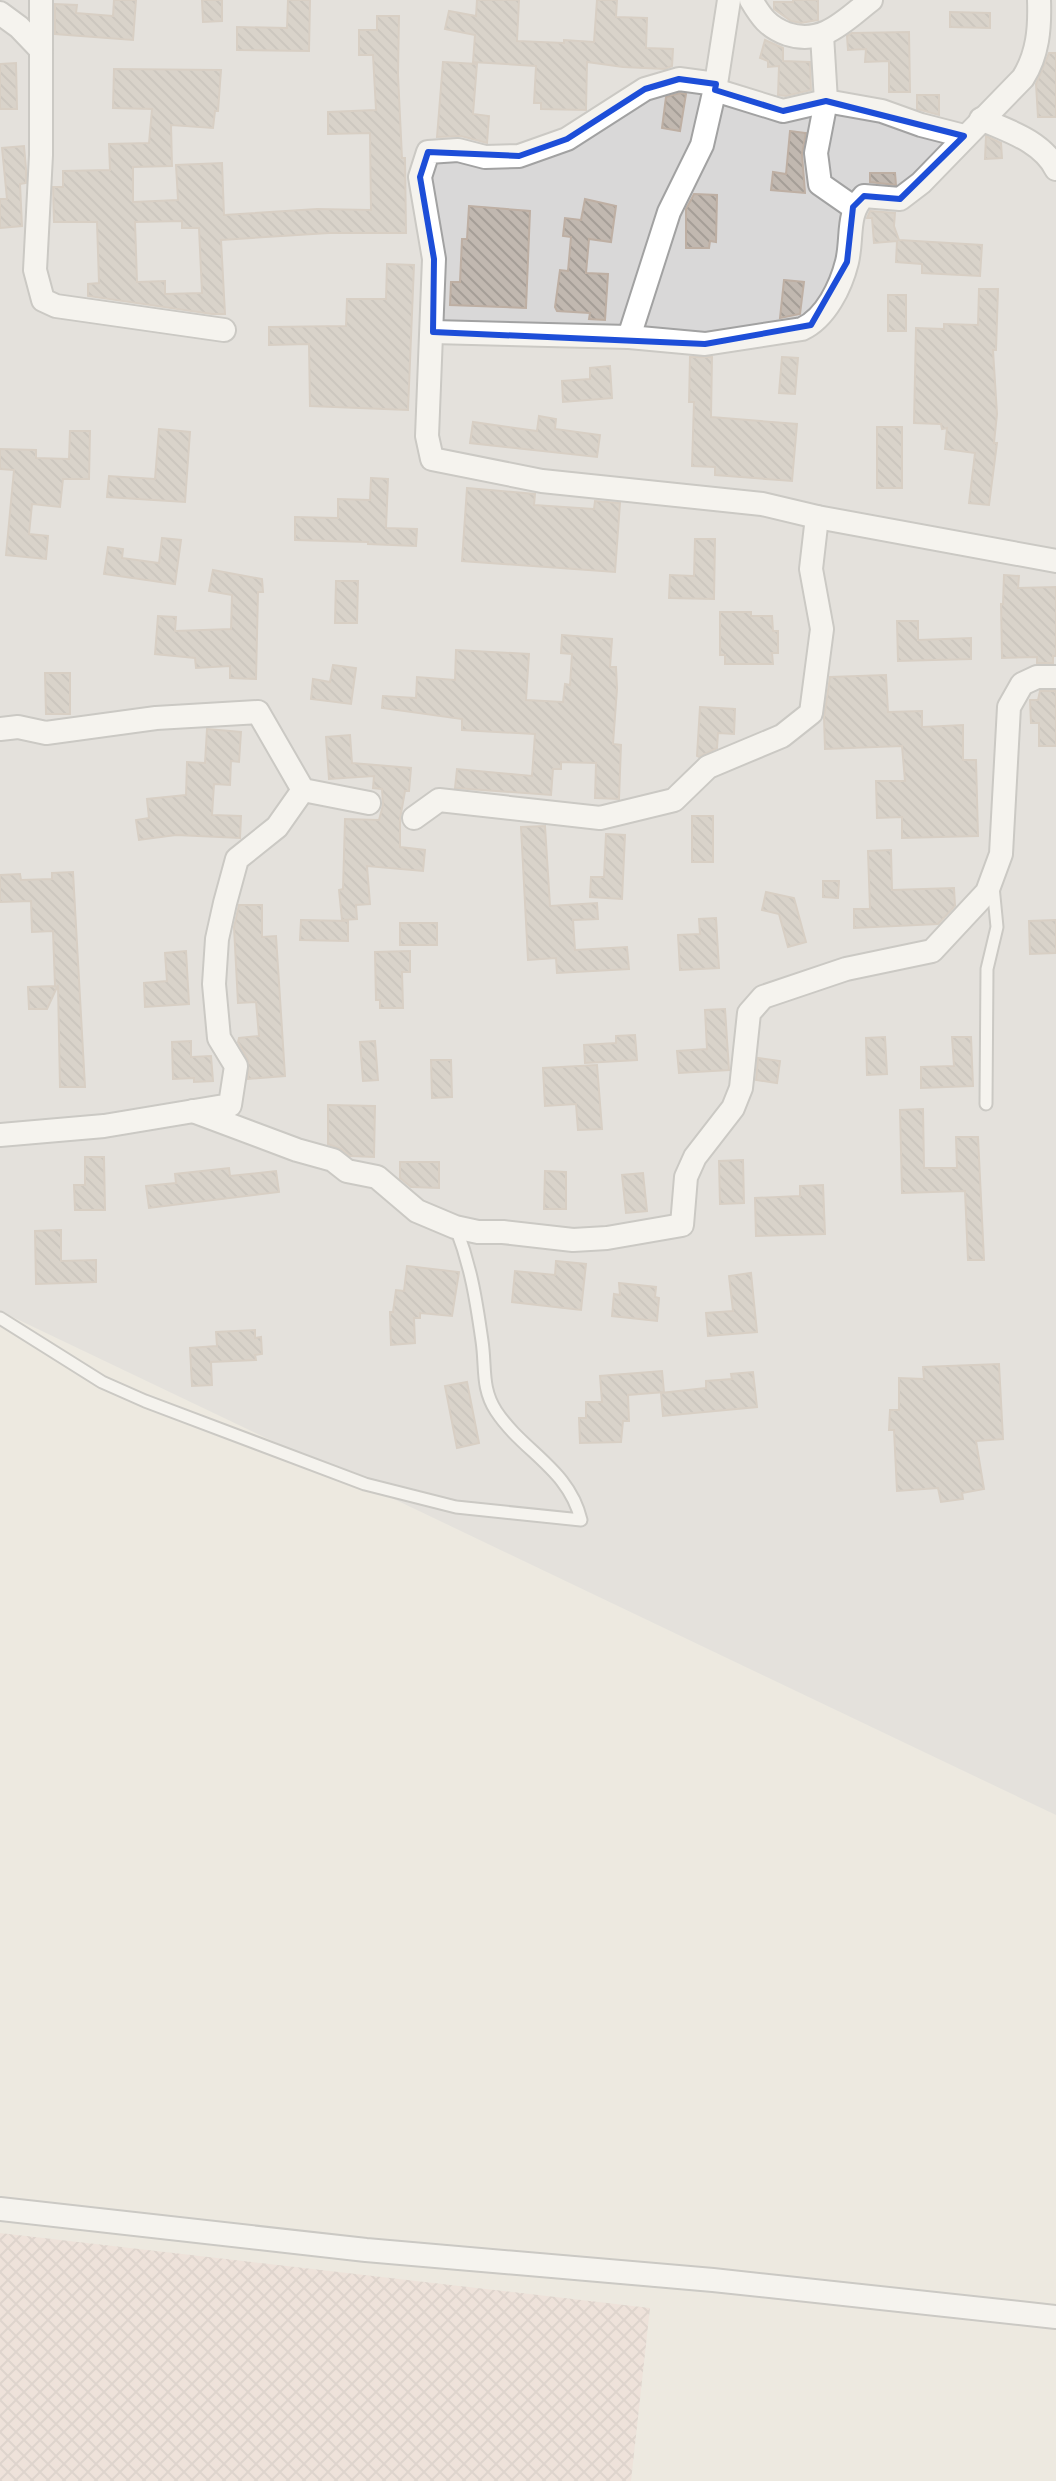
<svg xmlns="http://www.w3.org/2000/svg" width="1056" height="2481" font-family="'Fira Sans',sans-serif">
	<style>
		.residential { fill: #d9d8d8 }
		.military { fill: url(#military-cross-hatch) }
		.building { fill: url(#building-back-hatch); stroke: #beafa3; stroke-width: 2; fill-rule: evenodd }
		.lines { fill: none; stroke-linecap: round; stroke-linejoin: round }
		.service-casing { stroke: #a2a2a2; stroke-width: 15 }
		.minor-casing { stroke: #a2a2a2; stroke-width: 26 }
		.service { stroke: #fff; stroke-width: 11 }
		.minor { stroke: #fff; stroke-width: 22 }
		.marked { fill: none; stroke: #1d4ed8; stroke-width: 6; stroke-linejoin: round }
	</style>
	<defs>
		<pattern id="military-cross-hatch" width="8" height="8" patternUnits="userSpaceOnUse" patternTransform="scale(2)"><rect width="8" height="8" fill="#efdad3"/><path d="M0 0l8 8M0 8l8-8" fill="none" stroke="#ccbab5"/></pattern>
		<pattern id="building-back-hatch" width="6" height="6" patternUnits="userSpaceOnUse" patternTransform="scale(2)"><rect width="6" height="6" fill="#c1b8b0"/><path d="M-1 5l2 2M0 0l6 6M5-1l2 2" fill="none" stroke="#a59e97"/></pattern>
	</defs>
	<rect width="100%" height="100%" fill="#ede9e0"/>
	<path class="residential" d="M0 0H1056V1815L0 1311Z"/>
	<path class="military" d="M0 2233 650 2308 631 2481H0Z"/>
	<g class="building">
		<path d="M114 0H136L133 40 55 34V4L77 5 76 13 113 16Z"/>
		<path d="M202 0H222V21L203 22Z"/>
		<path d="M288 0H310L309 51 237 50V27L287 28Z"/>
		<path d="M477 0H519L517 41 564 43V40L594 42 597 0H617L616 17 647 18 646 48 673 49 672 66 665 69 623 67 587 62 586 110 541 109V103H534L536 66 473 62 475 35 445 29 449 11 476 16Z"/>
		<path d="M793 0H818V20L801 23 791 21 774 9V2H793Z"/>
		<path d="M950 12 990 13V28L950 27Z"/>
		<path d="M377 16H399L398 75 402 158H405L406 233H329L221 240 225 314H212L88 296V284L99 283 97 222H54L53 187H63V171L110 170 109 144 149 143 152 109 113 108 114 69 221 70 218 111H215L213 128 171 125 172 166 133 167V202L178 200 176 165 222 163 224 215 317 209 371 210 370 133 328 134V112L376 110 373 55H359V30H377ZM182 221V228H199L202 293 165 294V281L137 282 135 222Z"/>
		<path d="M909 32 910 92H889V61L865 62 866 49 848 50 847 36 852 33Z"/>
		<path d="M765 40 783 48V61L810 62 811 90 786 96 778 95 779 66 768 67V61L760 58Z"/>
		<path d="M1049 53H1056V117H1038L1036 84Z"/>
		<path d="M443 62 477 64 473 114 489 116 487 143 461 136 437 137Z"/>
		<path d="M16 63 17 109H0V64Z"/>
		<path d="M680 93 686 94 680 131 662 128 666 97Z"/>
		<path d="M917 95H939V115L917 109Z"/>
		<path d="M790 131 806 133 802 154 805 193 771 190 773 172 786 174Z"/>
		<path d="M986 136 1001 143 1002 158 985 159Z"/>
		<path d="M24 146 26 169V183L20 184 22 226 0 228V199H7L2 148Z"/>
		<path d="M870 173H895L896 185 870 182Z"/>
		<path d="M694 194 717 195 716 242 710 241 709 248H686V209Z"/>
		<path d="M585 199 616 206 611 242 589 239 586 273 608 274 605 320 589 319 590 313 557 311 555 307 560 270 568 271 571 237 563 236 565 218 581 220Z"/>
		<path d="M469 206 530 211 526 308 450 305 451 282H460L462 239H467Z"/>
		<path d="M870 211 895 213 894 226 899 240 982 245 980 276 922 273V264L896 262 897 241 874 243 872 218H867Z"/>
		<path d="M387 264 414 265 408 410 310 406 309 344 269 345V327L346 326 347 299H386Z"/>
		<path d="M784 280 804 282 800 314 780 318Z"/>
		<path d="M979 289H998L996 350H993L997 414 994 443H997L989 505 969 503 975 453 945 449 947 428 942 429 941 424 914 423 916 328 944 329V324L978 325Z"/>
		<rect x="888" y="295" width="18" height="36"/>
		<path d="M690 357H712L711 417 797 424 792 481 715 475V467L692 466 694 402H689Z"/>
		<path d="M782 357 798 358 795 394 779 393Z"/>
		<path d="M610 366 612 398 563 402 562 381 590 379V368Z"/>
		<path d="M539 416 556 419 555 429 600 435 597 457 470 443 473 422 537 431Z"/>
		<rect x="877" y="427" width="25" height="61"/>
		<path d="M159 429 190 432 185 502 107 497 109 476 155 479Z"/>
		<path d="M70 431H90L89 479H63L60 507 32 504 29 534 48 536 46 559 6 555 14 470 0 469V449L36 450V458L69 459Z"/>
		<path d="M371 478 388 479 386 528 417 529 416 546 368 544V542L295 540V517L338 518V499L370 500Z"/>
		<path d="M467 488 535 494 534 505 594 509 595 501 620 503 615 572 462 561Z"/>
		<path d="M162 538 181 540 175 584 104 574 108 547 123 549 122 558 159 563Z"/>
		<path d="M695 539H715L714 599 669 598 670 575 694 576Z"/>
		<path d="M213 570 262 579 263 592H258L256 679 230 678V666L196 668 195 658 155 654 158 616 176 617 175 631 231 629 232 595 209 591Z"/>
		<path d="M1004 575 1019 576 1018 588 1056 587V656H1053V663H1037V657L1002 658 1001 604H1003Z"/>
		<path d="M336 581H358L357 623H335Z"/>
		<path d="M720 612H751V616H772L773 631H778V653H772L773 664H725V655H720Z"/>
		<path d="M897 621H918V640L971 638V659L898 661Z"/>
		<path d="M562 635 612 639 610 667H616L617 689 613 744 621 745 619 799 595 798 596 763 561 762V769H553L551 795 455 788 457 769 532 776 535 734 462 730V719L382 708 383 696 416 698 417 677 455 680 456 650 529 654 526 700 563 702 565 684 570 685 572 654 561 653Z"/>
		<path d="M333 665 356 668 351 704 311 699 313 679 330 682Z"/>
		<path d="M45 673H70V714H46Z"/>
		<path d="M886 675 888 712 922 711V727L963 725V760H976L978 836 902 838V817L877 818 876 781H905L902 746 825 749 824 717 830 677Z"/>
		<path d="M1040 691H1056V746H1039V723H1031L1030 700H1038Z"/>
		<path d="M700 707 735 709 734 734 718 733 717 748 699 757 697 756Z"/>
		<path d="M207 729 241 732 239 762 231 761 230 785 214 784 212 815 241 816 240 838 176 835 139 840 136 820 149 818 147 799 186 795 187 762 205 763Z"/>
		<path d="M350 735 352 763 411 768 409 791H405L400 819V847L425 850 423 871 367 866 370 904 356 905 357 919 342 920 339 890 343 889 345 819 379 820 383 805 382 789 373 788 374 776 329 779 326 737Z"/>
		<rect x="692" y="816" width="21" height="46"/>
		<path d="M545 826 550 906 597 903 598 919 573 920 575 950 627 947 629 969 557 973 556 958 528 960 521 827Z"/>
		<path d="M606 834 625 835 622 899 590 897 591 877H604Z"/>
		<path d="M891 850 892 890 954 888 955 906 938 924 854 928V909H870L868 851Z"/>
		<path d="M73 872 85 1087H60L58 985 47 1009H29L28 987 55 986 53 931 32 932 31 901 0 902V875L20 874 21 880 52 879V873Z"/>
		<path d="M823 881H839L838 898 823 897Z"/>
		<path d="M766 892 794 898 806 942 788 947 779 914 762 910Z"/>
		<path d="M239 905H262V937L276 936 285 1076 248 1079V1060L238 1042 239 1038 259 1036 256 1002 238 1003 234 927Z"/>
		<path d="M716 918 719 968 680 970 678 935 700 934 699 919Z"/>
		<path d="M301 920 348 921V941L300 940Z"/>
		<path d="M1056 920V953L1030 954 1029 921Z"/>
		<rect x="400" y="923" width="37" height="22"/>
		<path d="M186 951 189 1004 145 1007 144 983 167 981 165 953Z"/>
		<path d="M410 951V972H402L403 1008H380V1000H376L375 952Z"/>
		<path d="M725 1009 729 1070 679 1073 677 1051 707 1049 705 1010Z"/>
		<path d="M635 1035 637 1060 585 1063 584 1045 616 1043V1036Z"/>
		<path d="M885 1037 887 1074 867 1075 866 1038Z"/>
		<path d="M952 1037H971L973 1086 921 1088V1067L954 1066Z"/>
		<path d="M191 1041V1057L211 1056 213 1081 194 1082V1078L173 1079 172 1042Z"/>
		<path d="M375 1041 378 1080 363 1081 360 1042Z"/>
		<path d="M758 1058 780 1061 777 1083 756 1080Z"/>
		<path d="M431 1060H451L452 1097 432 1098Z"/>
		<path d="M597 1065 602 1129 578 1130 576 1104 545 1106 543 1068Z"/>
		<path d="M328 1105 375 1106 374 1157 350 1156 341 1149 328 1144Z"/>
		<path d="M923 1109 924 1168H957L956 1137H978L984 1260H968L965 1191 902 1193 900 1110Z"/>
		<path d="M85 1157H104L105 1210H75L74 1185H85Z"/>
		<path d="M743 1160 744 1203 720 1204 719 1161Z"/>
		<path d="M400 1162H439V1188L411 1187 400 1178Z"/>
		<path d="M229 1168 230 1176 276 1171 279 1192 149 1208 146 1186 176 1183 175 1174Z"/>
		<path d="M545 1171 566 1172V1209H544Z"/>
		<path d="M643 1173 647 1211 626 1213 622 1175Z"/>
		<path d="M823 1185 825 1234 756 1236 755 1198 800 1196V1186Z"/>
		<path d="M61 1230V1261L96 1260V1282L36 1284 35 1231Z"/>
		<path d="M556 1261 586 1264 581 1310 512 1302 515 1271 555 1275Z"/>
		<path d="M407 1266 459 1272 452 1316 420 1313V1318H414L415 1343 391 1345 390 1312H393L396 1290 404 1291Z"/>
		<path d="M751 1273 757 1332 708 1336 706 1313 733 1311 729 1276Z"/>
		<path d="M619 1283 656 1287 655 1297 659 1298 657 1321 612 1316 614 1294 620 1295Z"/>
		<path d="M255 1330V1338L261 1337 262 1354 255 1355 256 1360 211 1362 212 1385 192 1386 190 1348 217 1346 216 1332Z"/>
		<path d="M999 1364 1003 1439 976 1441 984 1489 962 1493 963 1499 941 1502 938 1488 897 1491 894 1430H889L890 1410H899V1378L924 1379 923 1367Z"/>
		<path d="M662 1371 664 1392 628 1395 629 1421H623L621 1442 580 1443 579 1418H586V1402H602L600 1376Z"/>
		<path d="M753 1372 757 1407 663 1416 661 1393 706 1388V1381L732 1379 731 1374Z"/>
		<path d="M467 1382 479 1443 457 1448 445 1386Z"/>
	</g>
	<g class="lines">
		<defs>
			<g id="service">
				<path d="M986 1104 987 969 997 927 993 886"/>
				<path d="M0 1318 102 1382 145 1401 365 1484 456 1507 581 1520C569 1469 523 1452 496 1411 481 1388 486 1367 482 1341 476 1299 471 1267 456 1228"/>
			</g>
			<g id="minor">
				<path d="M41 0V155L35 270 43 300 56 306 224 330"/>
				<path d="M751 0C761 17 768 27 787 34 823 46 845 20 871 0"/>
				<path d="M0 13 19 27 41 50"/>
				<path d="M822 35 826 101 816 153 820 184 853 207"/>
				<path d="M716 84 679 79 645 89 567 139 519 156 485 157 458 150 428 152 420 177 434 259 427 436 432 459 542 481 762 504 817 517 1056 561"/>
				<path d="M715 90 783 111 826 101 882 111 921 125 964 136"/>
				<path d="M981 119C1008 131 1042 141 1056 169"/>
				<path d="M433 332 629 337 705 344 802 329C826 318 841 286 847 262 853 237 846 214 864 196L900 199 921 183 1023 78C1038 54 1040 28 1039 0"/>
				<path d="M629 337 669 212 702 145 716 84 729 0"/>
				<path d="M0 729 18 727 46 733 156 718 258 712 303 790 369 803"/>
				<path d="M414 818 439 800 600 818 674 800 708 767 782 736 811 713 822 629 811 569 817 517"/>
				<path d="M193 1111 297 1150 333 1160 347 1171 377 1177 417 1211 455 1227 478 1232H503L573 1240 607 1238 682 1225 686 1177 695 1157 733 1108 741 1088 749 1013 763 997 846 969 932 951 987 892 1001 854 1009 707 1022 684 1037 677H1056"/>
				<path d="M0 1135 104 1126 230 1105 236 1066 219 1038 214 984 217 939 225 903 237 859 277 827 303 790"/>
				<path d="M0 2209 366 2250 713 2280 1056 2317"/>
			</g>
		</defs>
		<use href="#service" class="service-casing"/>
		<use href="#minor" class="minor-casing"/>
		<use href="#service" class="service"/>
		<use href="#minor" class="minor"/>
	</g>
	<path d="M0 0H1056V2481H0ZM679 79 716 84 715 90 783 111 826 101 964 136 900 199 864 196 853 207 847 262 811 325 705 344 433 332 434 259 420 177 428 152 519 156 567 139 645 89Z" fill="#ede9e0" fill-opacity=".55" fill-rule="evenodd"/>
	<path class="marked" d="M679 79 716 84 715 90 783 111 826 101 964 136 900 199 864 196 853 207 847 262 811 325 705 344 433 332 434 259 420 177 428 152 519 156 567 139 645 89Z"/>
</svg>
